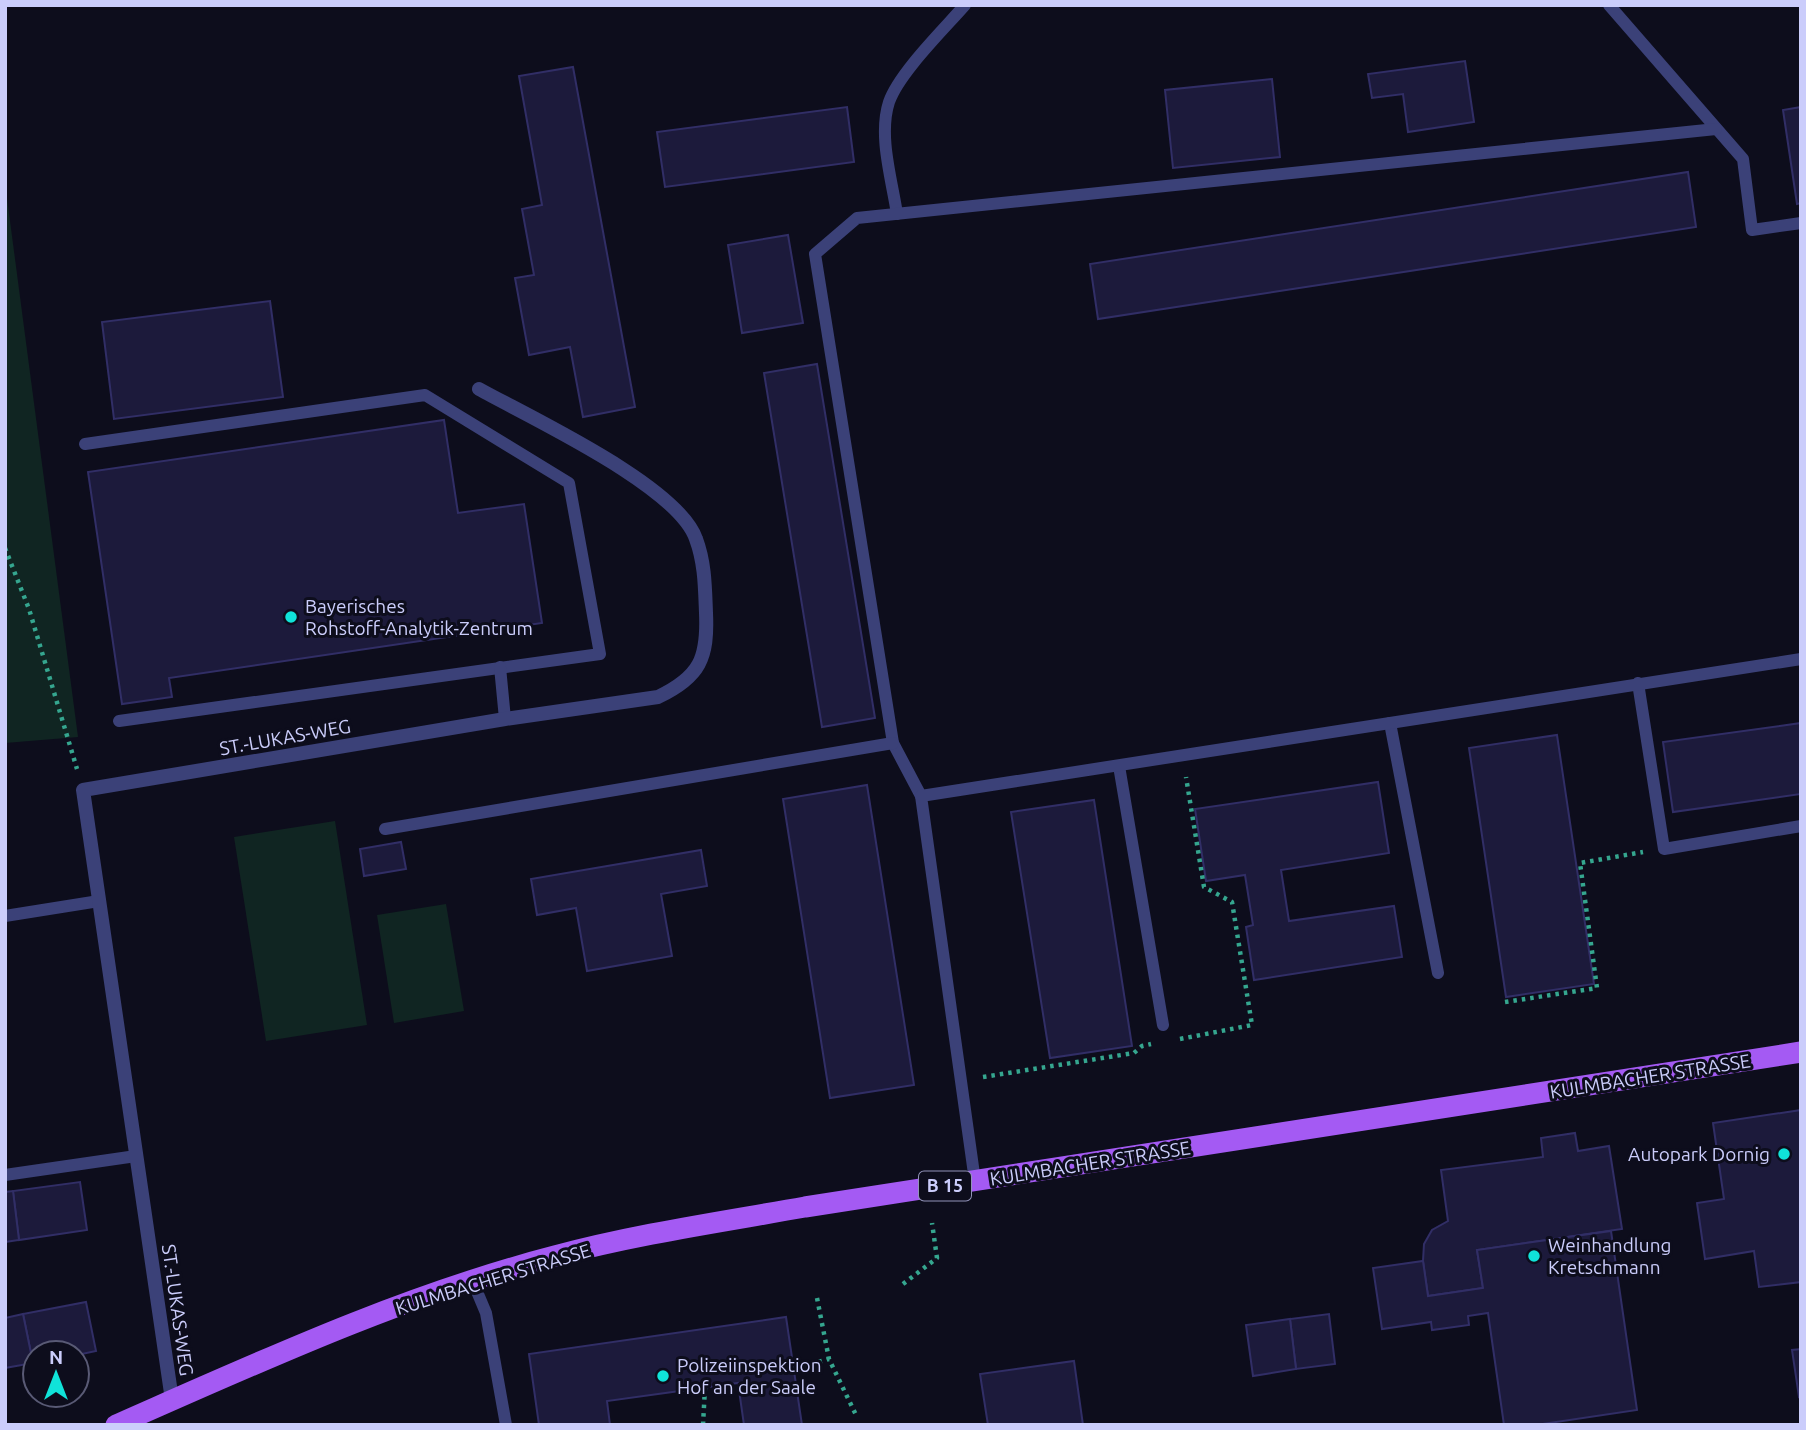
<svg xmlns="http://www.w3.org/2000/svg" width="1806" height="1430" font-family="Ubuntu,sans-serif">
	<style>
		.green { fill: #102522 }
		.building { fill: #1c1a3b; stroke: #312e66; stroke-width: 2 }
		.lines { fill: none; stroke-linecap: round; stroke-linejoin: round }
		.path { stroke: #35a68f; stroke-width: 4.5; stroke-dasharray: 3.5 5; stroke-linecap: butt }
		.lane { stroke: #3b4178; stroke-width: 12 }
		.street { stroke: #3b4178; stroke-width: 14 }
		.primary { stroke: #a45af3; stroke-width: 21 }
		.poi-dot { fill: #10e3d9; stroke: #0d0d1c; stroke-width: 2.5 }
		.labels { text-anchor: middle; stroke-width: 6; stroke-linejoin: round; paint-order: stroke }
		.shield { fill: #0d0d1c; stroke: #9293b8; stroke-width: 2 }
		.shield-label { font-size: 18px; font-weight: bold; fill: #cbcdfb }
		.poi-label { font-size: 19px; fill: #cbcdfb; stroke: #0d0d1c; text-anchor: start }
		.street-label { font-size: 19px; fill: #cbcdfb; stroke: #0d0d1c }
	</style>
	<rect width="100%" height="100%" fill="#0d0d1c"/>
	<g class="green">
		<path d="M5 183 78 737 5 743Z"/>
		<path d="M335 821 367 1025 266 1041 234 837Z"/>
		<path d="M446 904 464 1011 394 1023 377 915Z"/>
	</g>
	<g class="building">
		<path d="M1465 61 1474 122 1408 132 1403 94 1372 98 1368 74Z"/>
		<path d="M573 67 635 407 583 417 570 347 529 355 515 278 534 275 522 209 542 205 519 76Z"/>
		<path d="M1272 79 1280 157 1173 168 1165 90Z"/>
		<path d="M847 107 854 162 665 187 657 132Z"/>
		<path d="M1801 107V203L1797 204 1783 110Z"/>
		<path d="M1688 172 1696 227 1098 319 1090 264Z"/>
		<path d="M788 235 803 323 742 333 728 245Z"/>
		<path d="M270 301 283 397 114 419 102 322Z"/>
		<path d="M817 364 875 718 822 727 764 373Z"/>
		<path d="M444 420 458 513 524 504 542 623 169 678 172 697 122 704 88 472Z"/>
		<path d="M1801 723V794L1673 812 1663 742Z"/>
		<path d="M1557 735 1594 984 1506 997 1469 748Z"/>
		<path d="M1378 782 1389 853 1281 870 1289 921 1394 906 1402 957 1254 980 1246 927 1253 925 1245 875 1206 881 1195 809Z"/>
		<path d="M867 785 914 1085 830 1098 783 799Z"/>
		<path d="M1094 800 1132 1046 1050 1058 1011 812Z"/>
		<path d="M401 842 406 869 364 876 360 849Z"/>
		<path d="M701 850 707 886 661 894 672 956 587 971 576 908 537 915 531 879Z"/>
		<path d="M1801 1110V1282L1759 1287 1754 1251 1705 1259 1697 1203 1724 1199 1713 1123Z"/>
		<path d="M1575 1133 1578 1151 1609 1146 1622 1229 1477 1250 1483 1288 1428 1296 1423 1261 1424 1244 1432 1230 1448 1221 1441 1170 1543 1157 1541 1138Z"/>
		<path d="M80 1182 87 1230 19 1240 13 1191Z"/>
		<path d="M13 1191 19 1240 5 1242V1192Z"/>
		<path d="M1611 1231 1637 1410 1536 1425H1504L1488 1313 1468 1316 1469 1325 1432 1330 1431 1322 1382 1329 1373 1268 1423 1261 1428 1296 1483 1288 1477 1250Z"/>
		<path d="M86 1302 96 1351 77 1355 35 1353 33 1363 23 1314Z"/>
		<path d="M23 1314 33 1363 5 1368V1318Z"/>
		<path d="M1329 1314 1335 1364 1296 1369 1290 1319Z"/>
		<path d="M786 1317 802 1425H744L738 1383 607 1401 610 1425H539L529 1354Z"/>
		<path d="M1290 1319 1296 1369 1253 1376 1246 1325Z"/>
		<path d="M1801 1349V1396L1799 1397 1792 1350Z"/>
		<path d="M1074 1361 1083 1425H988L980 1374Z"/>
	</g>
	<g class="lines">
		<g class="path">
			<path d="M5 548 29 609 77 769"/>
			<path d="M1505 1002 1597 988 1580 863 1643 852"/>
			<path d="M1180 1039 1252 1025 1232 902 1204 887 1186 777"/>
			<path d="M983 1077 1134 1053 1142 1046 1151 1044"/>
			<path d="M903 1284 937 1258 932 1223"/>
			<path d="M817 1298 829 1359 856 1415"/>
			<path d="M794 1369 829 1359"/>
			<path d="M703 1425 705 1387"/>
		</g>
		<g class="lane">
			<path d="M1609 5 1743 159 1752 230 1801 223"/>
			<path d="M897 214C892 180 878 136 889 102 899 73 944 29 965 5"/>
			<path d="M85 444 425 395 569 483 600 654 119 721"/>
			<path d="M500 667 505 719"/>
			<path d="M1638 683 1664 849 1801 826"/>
			<path d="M1390 723 1438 973"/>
			<path d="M1119 766 1163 1025"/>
			<path d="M921 796 893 743 815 254 857 218 1716 129"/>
			<path d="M385 829 893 743"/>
			<path d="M5 916 99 901"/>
			<path d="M5 1175 136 1156"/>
			<path d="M975 1181 921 796 1801 659"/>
			<path d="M473 1282 486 1313 506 1425"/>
		</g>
		<path class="street" d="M172 1400 83 790 505 719 658 697C700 677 708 658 706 613 705 588 705 563 696 539 678 486 531 418 479 389"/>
		<path class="primary" d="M116 1425C259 1362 404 1295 555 1256 637 1234 721 1222 805 1207L1801 1052"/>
	</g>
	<g class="poi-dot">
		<circle cx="291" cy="617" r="7"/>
		<circle cx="1784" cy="1154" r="7"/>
		<circle cx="1534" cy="1256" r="7"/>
		<circle cx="663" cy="1376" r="7"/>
	</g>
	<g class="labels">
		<rect class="shield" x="919" y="1171.5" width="52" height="29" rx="5"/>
		<g class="shield-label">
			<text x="945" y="1192">B 15</text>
		</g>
		<g class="poi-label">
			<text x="305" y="613">Bayerisches<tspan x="305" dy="22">Rohstoff-Analytik-Zentrum</tspan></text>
			<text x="1770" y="1161" text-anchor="end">Autopark Dornig</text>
			<text x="1548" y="1252">Weinhandlung<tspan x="1548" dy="22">Kretschmann</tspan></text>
			<text x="677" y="1372">Polizeiinspektion<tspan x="677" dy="22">Hof an der Saale</tspan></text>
		</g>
		<g class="street-label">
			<text transform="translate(285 737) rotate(-10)" y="7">ST.-LUKAS-WEG</text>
			<text transform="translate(1650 1076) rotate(-9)" y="7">KULMBACHER STRASSE</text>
			<text transform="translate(1090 1163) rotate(-9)" y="7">KULMBACHER STRASSE</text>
			<text transform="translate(493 1279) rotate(-17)" y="7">KULMBACHER STRASSE</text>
			<text transform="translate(178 1310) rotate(82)" y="7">ST.-LUKAS-WEG</text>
		</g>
	</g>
	<rect width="1806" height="1430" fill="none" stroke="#cbcdfb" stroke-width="14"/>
	<g transform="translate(56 1374)"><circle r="33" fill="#0d0d1c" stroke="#595a75" stroke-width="2"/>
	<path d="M0-5L12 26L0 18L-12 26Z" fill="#10e3d9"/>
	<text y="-10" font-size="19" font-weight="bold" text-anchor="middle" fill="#cbcdfb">N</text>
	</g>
</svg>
